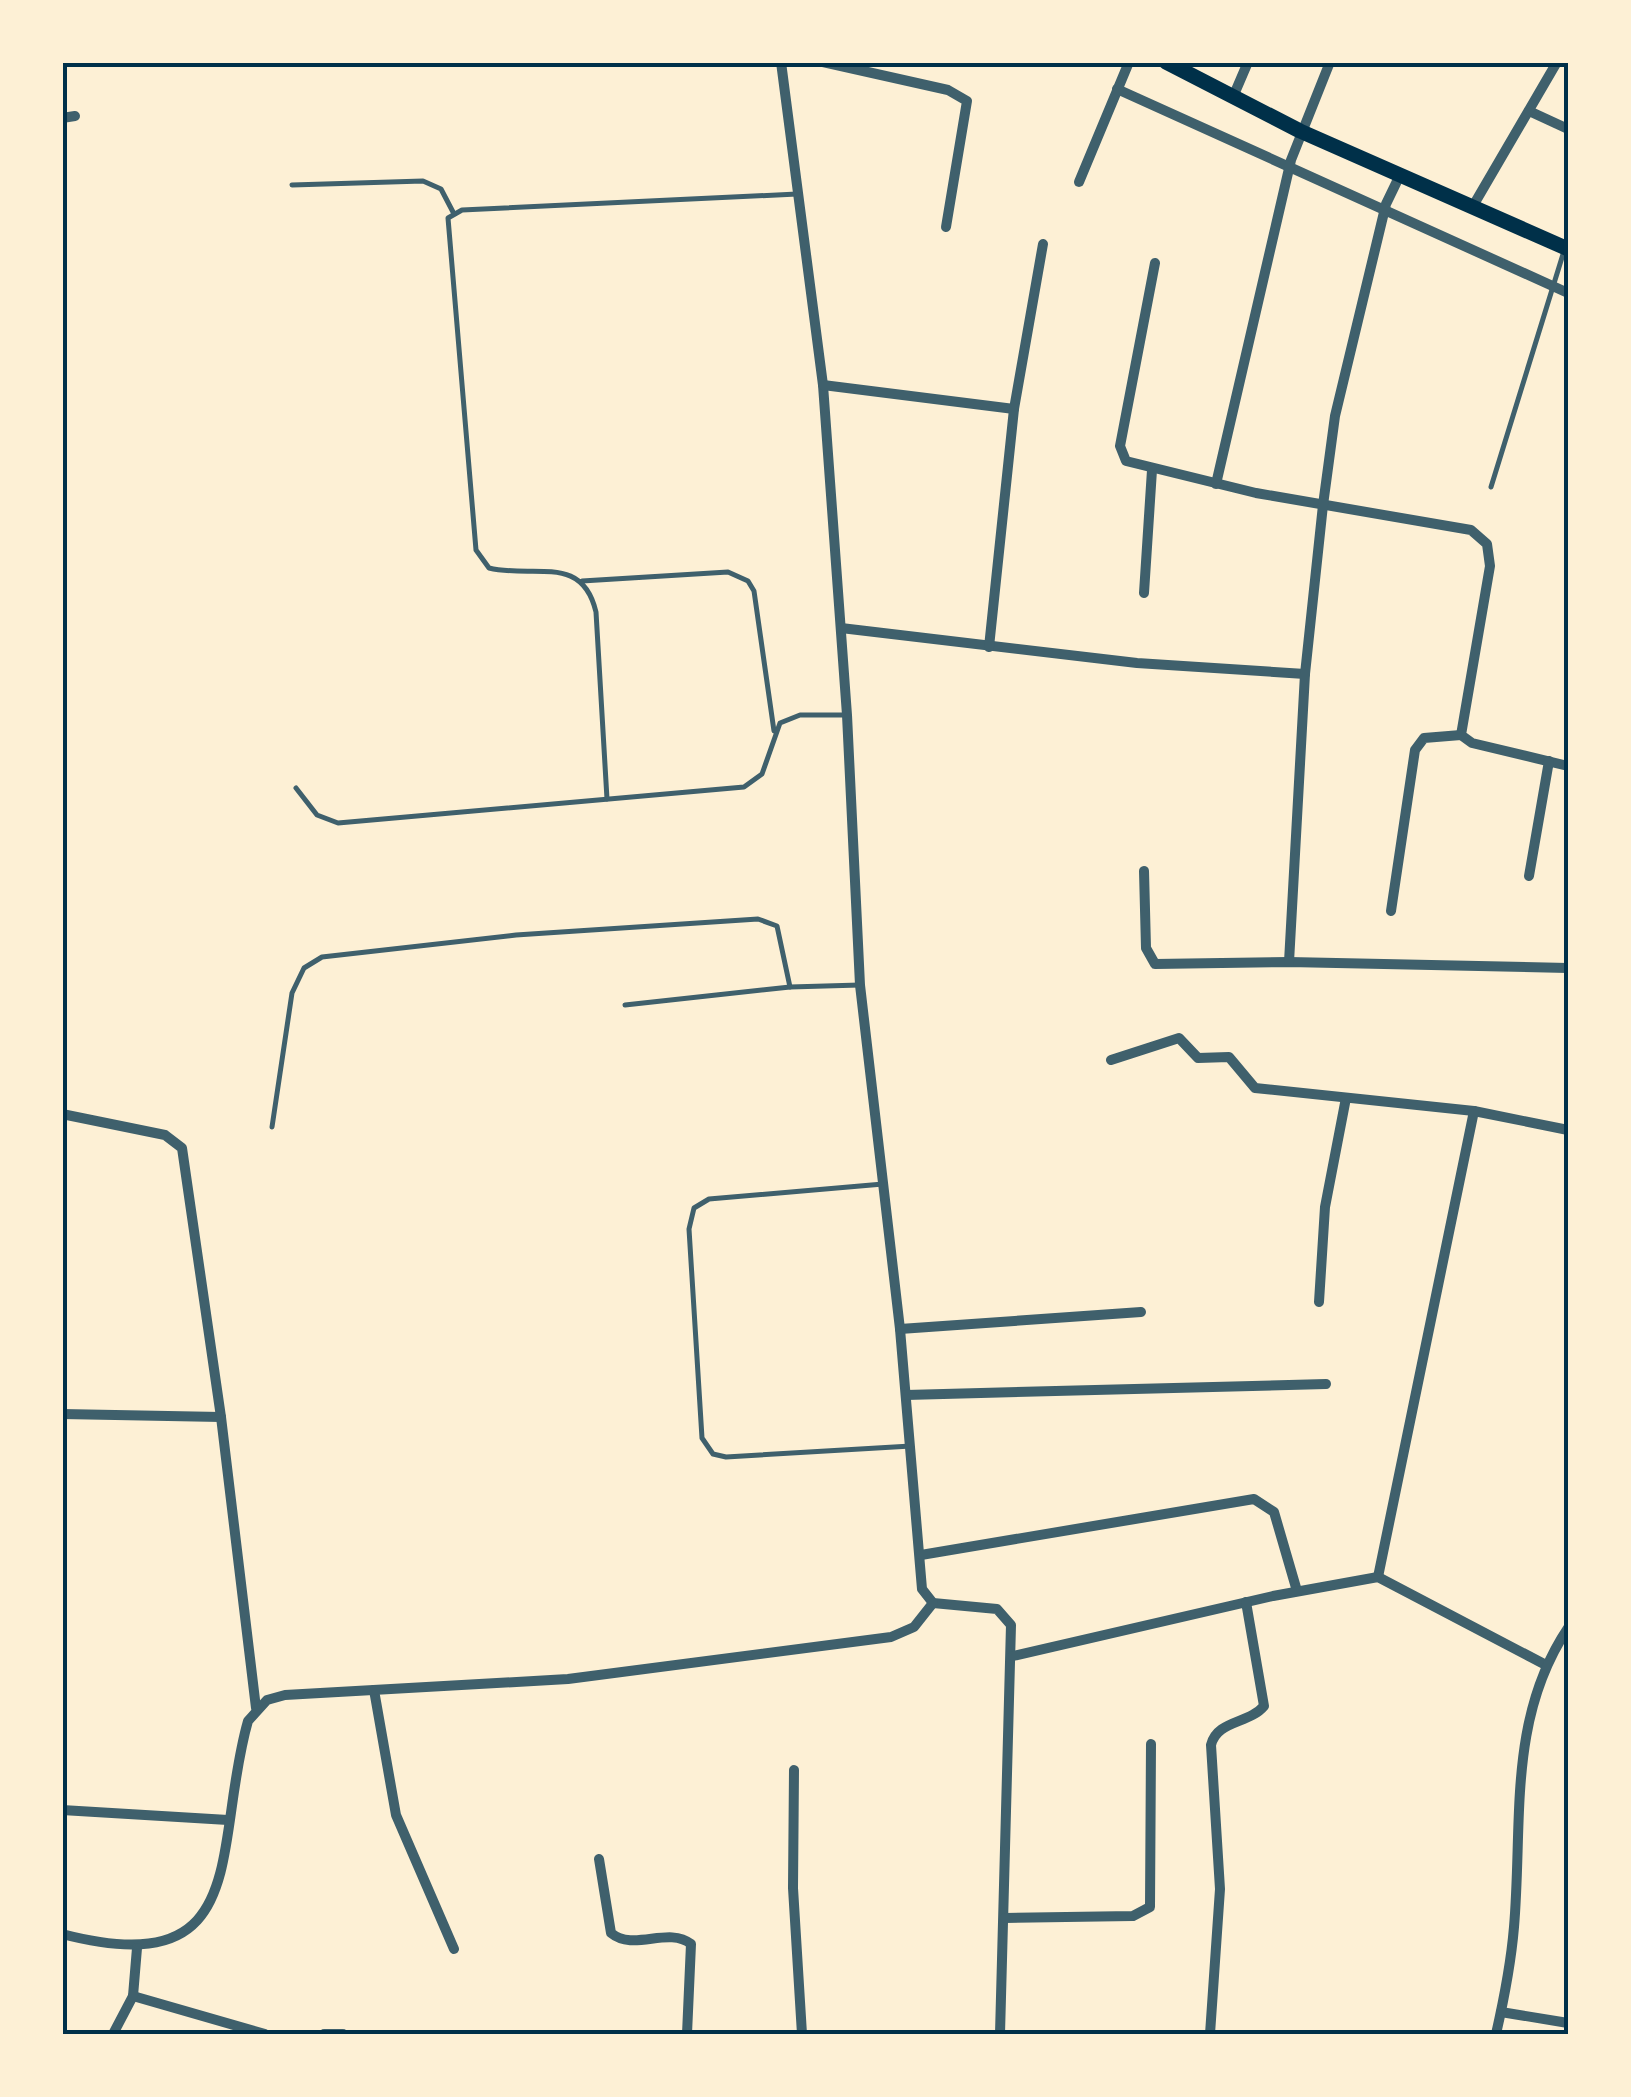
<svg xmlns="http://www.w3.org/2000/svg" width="1631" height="2097" font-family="'DejaVu Sans',sans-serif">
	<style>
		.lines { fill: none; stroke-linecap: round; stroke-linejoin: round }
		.service { stroke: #3f606c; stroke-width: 5 }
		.minor { stroke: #3f606c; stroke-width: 10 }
		.secondary { stroke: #003049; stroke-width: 15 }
		.neatline { fill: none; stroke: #003049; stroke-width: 4 }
	</style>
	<rect width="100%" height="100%" fill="#fdf0d5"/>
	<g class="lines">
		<g class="service">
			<path d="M292 185 423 181 441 189 453 212"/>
			<path d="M1491 487 1564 251"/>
			<path d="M582 581 728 572 748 581 754 591 774 731"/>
			<path d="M296 788 317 815 338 823 744 787 762 774 780 723 800 715H847"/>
			<path d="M607 799 596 612C582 553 534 579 489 568L476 550 448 218 462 210 797 194"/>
			<path d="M625 1005 790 987 860 985"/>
			<path d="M272 1127 292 993 304 968 322 957 516 935 758 919 777 926 790 987"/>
			<path d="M883 1184 709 1199 694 1208 689 1229 702 1438 713 1454 726 1457 911 1446"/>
		</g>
		<g class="minor">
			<path d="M781 62 823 385 847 715 860 985 900 1329 922 1589 933 1603 997 1609 1011 1625 1000 2034"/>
			<path d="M823 62 948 90 967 101 946 227"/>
			<path d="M1117 89 1568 293"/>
			<path d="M1233 97 1248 62"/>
			<path d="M1529 111 1568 129"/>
			<path d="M62 118 75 116"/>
			<path d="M1079 182 1129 62"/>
			<path d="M1473 206 1557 62"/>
			<path d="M1155 263 1120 446 1126 461 1256 493 1471 530 1487 544 1490 566 1461 735 1472 743 1568 766"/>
			<path d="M823 385 1014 409"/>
			<path d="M1216 484 1291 160 1330 62"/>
			<path d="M1144 593 1152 470"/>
			<path d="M841 628 1137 663 1305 674"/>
			<path d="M989 647 1014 409 1043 244"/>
			<path d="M62 838V883"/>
			<path d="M1144 871 1146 948 1155 964 1289 962 1568 968"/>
			<path d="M1529 876 1549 761"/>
			<path d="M1391 911 1415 750 1424 738 1461 735"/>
			<path d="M1289 962 1305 674 1323 505 1335 416 1386 204 1400 175"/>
			<path d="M1111 1060 1179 1038 1198 1058 1229 1057 1255 1088 1474 1111 1568 1130"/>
			<path d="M62 1114 165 1135 182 1148 221 1417 256 1708"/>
			<path d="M1319 1302 1325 1207 1346 1098"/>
			<path d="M900 1329 1141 1312"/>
			<path d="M906 1395 1326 1384"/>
			<path d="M62 1414 221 1417"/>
			<path d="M921 1555 1254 1499 1274 1512 1297 1591"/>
			<path d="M1378 1577 1474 1111"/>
			<path d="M1013 1656 1273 1596 1378 1577 1544 1664"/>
			<path d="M374 1690 396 1815 454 1949"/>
			<path d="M794 1770 793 1888 802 2034"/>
			<path d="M62 1810 228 1820"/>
			<path d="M599 1859 611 1933C634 1952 668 1926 691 1944L687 2034"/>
			<path d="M1005 1918 1133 1916 1150 1907 1151 1744"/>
			<path d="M62 1934C254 1984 212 1847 248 1721L267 1700 285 1695 568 1679 891 1637 914 1627 933 1603"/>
			<path d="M133 1996 265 2034"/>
			<path d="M1501 2012 1568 2023"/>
			<path d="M113 2034 133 1996 137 1948"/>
			<path d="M324 2034H343"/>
			<path d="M1210 2034 1220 1889 1211 1745C1217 1720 1249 1724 1264 1706L1246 1602"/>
			<path d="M1496 2034C1504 1999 1511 1963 1514 1927 1523 1822 1507 1719 1568 1628"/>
		</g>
		<path class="secondary" d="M1166 62 1300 131 1568 249"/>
	</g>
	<rect width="1631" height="2097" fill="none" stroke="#fdf0d5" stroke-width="130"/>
	<rect x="65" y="65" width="1501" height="1967" class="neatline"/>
</svg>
